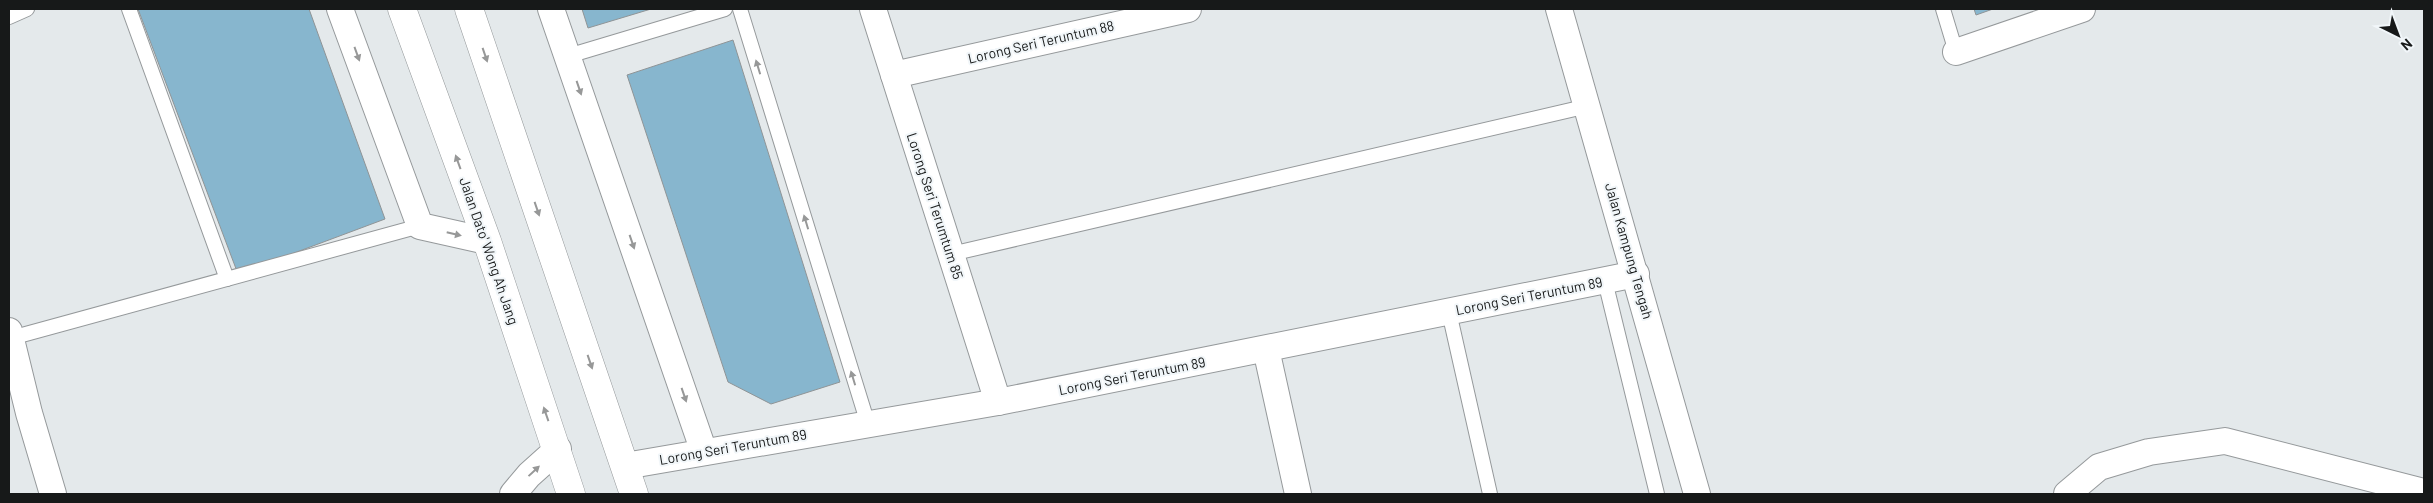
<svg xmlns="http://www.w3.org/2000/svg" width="2433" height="503" font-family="Barlow,sans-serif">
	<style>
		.building { fill: #87b6ce; stroke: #8f9496 }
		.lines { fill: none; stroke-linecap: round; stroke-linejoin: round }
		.service-casing { stroke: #95999b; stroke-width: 16 }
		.minor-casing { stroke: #95999b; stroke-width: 28 }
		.secondary-casing { stroke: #95999b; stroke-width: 29 }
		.service { stroke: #fff; stroke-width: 14 }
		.minor { stroke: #fff; stroke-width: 26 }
		.secondary { stroke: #fff; stroke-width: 28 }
		.oneway { fill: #979898 }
		.labels { text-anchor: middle; stroke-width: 4; stroke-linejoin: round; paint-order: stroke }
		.street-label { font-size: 14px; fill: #171919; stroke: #f1f6f9 }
	</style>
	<rect width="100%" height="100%" fill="#e4e9eb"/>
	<g class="building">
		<path d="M138 9H309L385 219 238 274Z"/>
		<path d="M582 9H651L588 28Z"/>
		<path d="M1974 9H1993L1976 15Z"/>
		<path d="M733 40 840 382 771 404 728 382 627 75Z"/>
	</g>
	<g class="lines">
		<defs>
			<g id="service">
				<path d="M129 9 227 279"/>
				<path d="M740 9 868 424"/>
				<path d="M1943 9 1956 52"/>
				<path d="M9 17 27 9"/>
				<path d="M568 56 725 9"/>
				<path d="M951 254 1588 106"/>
				<path d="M1605 281 1657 494"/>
				<path d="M1449 312 1490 494"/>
				<path d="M11 338 420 226"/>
			</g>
			<g id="minor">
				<path d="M340 9 420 226 487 241"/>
				<path d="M551 9 704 452"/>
				<path d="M873 9 998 402"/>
				<path d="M1559 9 1697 494"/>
				<path d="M1956 52 2082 9"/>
				<path d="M894 75 1188 9"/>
				<path d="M9 331 29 413 53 494"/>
				<path d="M1266 349 1298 494"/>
				<path d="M625 466 998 402 1636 274"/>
				<path d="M513 494 529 475 558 449"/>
				<path d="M2067 494 2099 467 2149 452 2225 441 2424 492"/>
			</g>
			<g id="secondary">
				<path d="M402 9 487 241 571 494"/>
				<path d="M469 9 634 494"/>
			</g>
		</defs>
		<use href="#service" class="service-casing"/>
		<use href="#minor" class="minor-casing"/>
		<use href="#secondary" class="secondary-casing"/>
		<use href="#service" class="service"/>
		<use href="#minor" class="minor"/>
		<use href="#secondary" class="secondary"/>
	</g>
	<defs><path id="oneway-solid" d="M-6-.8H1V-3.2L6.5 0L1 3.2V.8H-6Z" transform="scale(1.25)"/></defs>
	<g class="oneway">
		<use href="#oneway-solid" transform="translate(357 54) rotate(70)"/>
		<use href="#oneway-solid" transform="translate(485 55) rotate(71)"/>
		<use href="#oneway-solid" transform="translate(758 67) rotate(-107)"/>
		<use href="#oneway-solid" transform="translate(579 88) rotate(71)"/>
		<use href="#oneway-solid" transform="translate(458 162) rotate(-110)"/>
		<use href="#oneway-solid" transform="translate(537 209) rotate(71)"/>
		<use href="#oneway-solid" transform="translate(806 222) rotate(-107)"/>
		<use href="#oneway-solid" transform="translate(454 234) rotate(13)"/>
		<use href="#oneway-solid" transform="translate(632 242) rotate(71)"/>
		<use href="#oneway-solid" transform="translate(590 362) rotate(71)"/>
		<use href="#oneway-solid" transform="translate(853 378) rotate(-107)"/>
		<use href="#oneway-solid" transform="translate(684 395) rotate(71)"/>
		<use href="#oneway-solid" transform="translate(546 414) rotate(-109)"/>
		<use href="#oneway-solid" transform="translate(534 471) rotate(-43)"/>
	</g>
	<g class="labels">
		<g class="street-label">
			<text transform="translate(1041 42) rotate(-13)" y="5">Lorong Seri Teruntum 88</text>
			<text transform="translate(935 206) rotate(72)" y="5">Lorong Seri Terumtum 85</text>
			<text transform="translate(489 251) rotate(71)" y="5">Jalan Dato' Wong Ah Jang</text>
			<text transform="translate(1629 251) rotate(74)" y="5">Jalan Kampung Tengah</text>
			<text transform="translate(1529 296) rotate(-11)" y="5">Lorong Seri Teruntum 89</text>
			<text transform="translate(1132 376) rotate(-11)" y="5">Lorong Seri Teruntum 89</text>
			<text transform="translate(733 447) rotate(-10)" y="5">Lorong Seri Teruntum 89</text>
		</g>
	</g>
	<rect width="2433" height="503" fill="none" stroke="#171919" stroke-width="20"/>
	<g transform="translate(2398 35) rotate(138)" stroke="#f1f6f9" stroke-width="4" paint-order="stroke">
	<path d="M0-4L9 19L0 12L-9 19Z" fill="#171919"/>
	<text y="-8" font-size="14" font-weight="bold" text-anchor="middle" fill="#171919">N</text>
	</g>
</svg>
